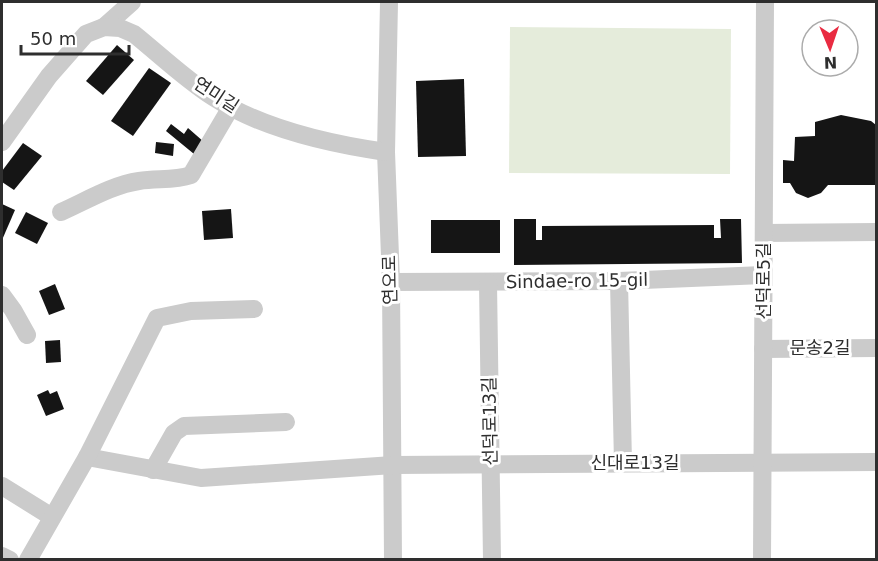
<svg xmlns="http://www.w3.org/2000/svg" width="878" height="561" font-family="'DejaVu Sans','Noto Sans KR',sans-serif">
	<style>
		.green { fill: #e5ecdb }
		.building { fill: #151515 }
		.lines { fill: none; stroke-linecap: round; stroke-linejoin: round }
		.minor { stroke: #cbcbcb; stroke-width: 18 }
		.labels { text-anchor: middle; stroke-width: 6; stroke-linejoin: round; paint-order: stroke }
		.street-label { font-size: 18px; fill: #2e2e2e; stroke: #fff }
	</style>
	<rect width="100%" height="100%" fill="#fff"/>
	<path class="green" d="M510 27 731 29 730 174 509 173Z"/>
	<g class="building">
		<path d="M117 45 134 60 103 95 86 81Z"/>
		<path d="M149 68 171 83 133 136 111 121Z"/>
		<path d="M464 79 466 156 418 157 416 81Z"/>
		<path d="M841 115 871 121 876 125V185H828L821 193 808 198 796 193 790 183H783V160L794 161 795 137 815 136V122Z"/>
		<path d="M171 124 184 134 188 128 204 142 194 154 166 131Z"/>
		<path d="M156 142 174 144 173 156 155 153Z"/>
		<path d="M23 143 42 156 14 190 2 182V171Z"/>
		<path d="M2 204 15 210 2 240Z"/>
		<path d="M231 209 233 238 204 240 202 211Z"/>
		<path d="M26 212 48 223 37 244 15 233Z"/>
		<path d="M514 219H536V240H542V226L714 225V238H721L720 219H741L742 263 514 265Z"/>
		<rect x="431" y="220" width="69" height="33"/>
		<path d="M55 284 65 309 49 315 39 291Z"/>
		<path d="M60 340 61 362 46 363 45 341Z"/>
		<path d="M48 390 50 394 57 391 64 409 46 416 37 395Z"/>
	</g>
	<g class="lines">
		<g class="minor">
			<path d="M389 2 386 152 391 282 393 560"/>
			<path d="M104 27 132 2"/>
			<path d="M2 142 49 76 86 34 104 27 120 28 134 34C160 55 185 79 213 97 261 128 330 144 386 152"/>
			<path d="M61 212C86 201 112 185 139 181 157 178 174 181 191 175L231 107"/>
			<path d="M764 233 876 232"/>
			<path d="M619 281 623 463"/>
			<path d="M391 282 619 281 763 275"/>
			<path d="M488 283 492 560"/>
			<path d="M2 295 13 310 27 335"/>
			<path d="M763 349 876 348"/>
			<path d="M87 457 201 478 393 465 876 462"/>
			<path d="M153 470 174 433 184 426 286 422"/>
			<path d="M2 486 52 517"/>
			<path d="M2 556 10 560"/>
			<path d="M28 560 87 457 157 318 191 311 254 309"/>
			<path d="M762 560 765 2"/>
		</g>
	</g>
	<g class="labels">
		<g class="street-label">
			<text transform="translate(216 95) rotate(33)" y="6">연미길</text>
			<text transform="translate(390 280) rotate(-91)" y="6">연오로</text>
			<text transform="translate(577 281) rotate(-1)" y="6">Sindae-ro 15-gil</text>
			<text transform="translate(764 281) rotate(-90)" y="6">선덕로5길</text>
			<text x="820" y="354">문송2길</text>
			<text transform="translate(490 421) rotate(-91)" y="6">선덕로13길</text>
			<text x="635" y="469">신대로13길</text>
		</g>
	</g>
	<rect width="878" height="561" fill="none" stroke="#2e2e2e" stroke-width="6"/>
	<g transform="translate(830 48) rotate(178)"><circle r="28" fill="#ffffff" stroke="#ababab" stroke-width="1.5"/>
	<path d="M0-4.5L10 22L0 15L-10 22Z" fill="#e92b41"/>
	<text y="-9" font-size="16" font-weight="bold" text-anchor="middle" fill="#2e2e2e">N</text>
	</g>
	<path d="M21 45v9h108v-9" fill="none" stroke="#2e2e2e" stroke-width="3"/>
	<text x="30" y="45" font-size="18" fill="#2e2e2e" stroke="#ffffff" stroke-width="4.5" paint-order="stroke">50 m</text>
</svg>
